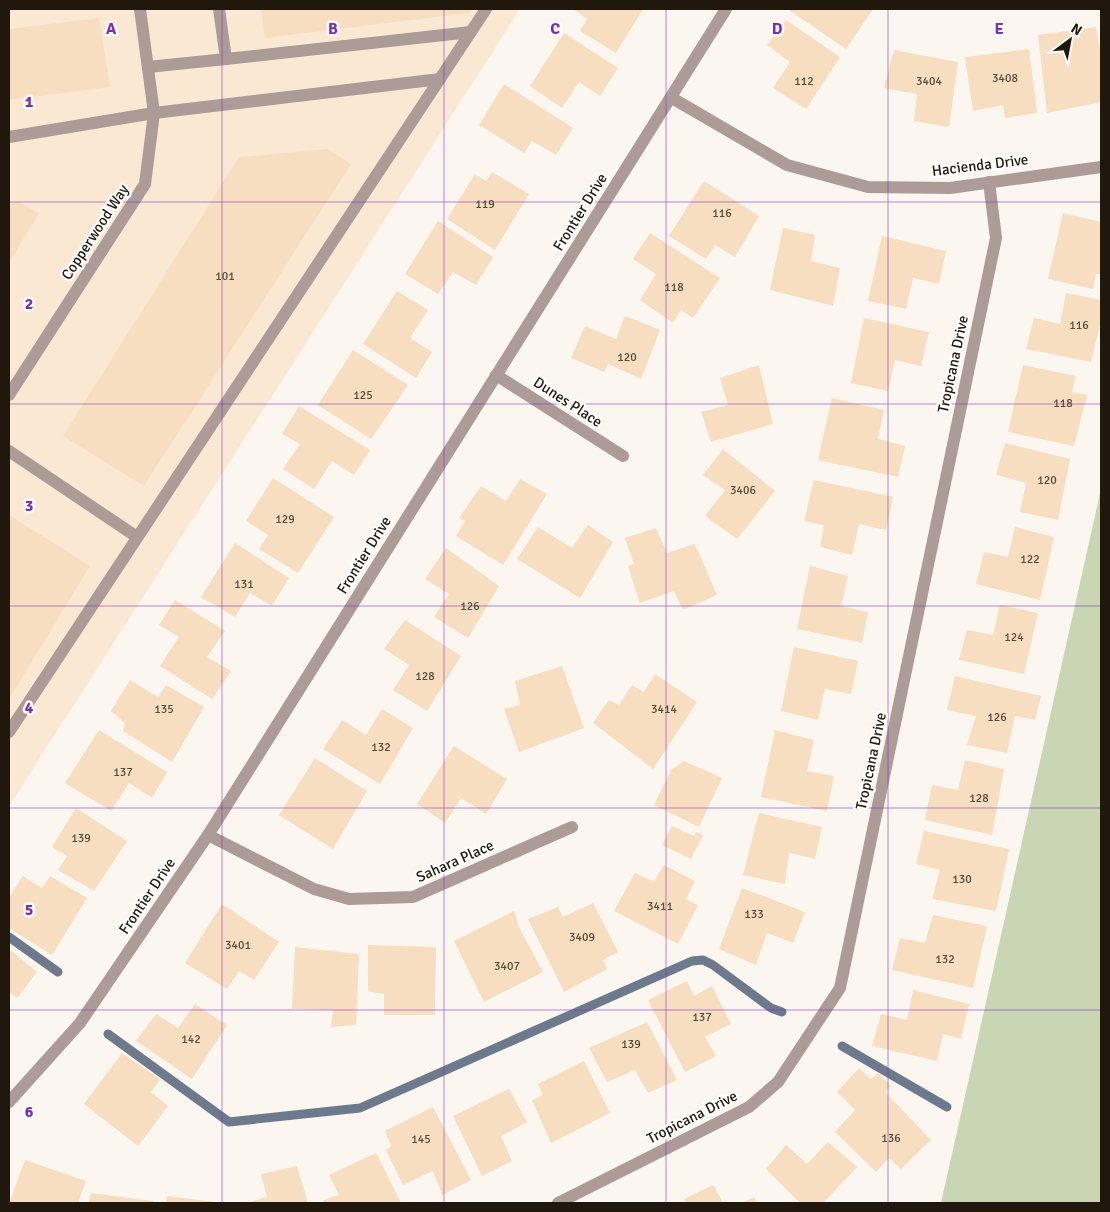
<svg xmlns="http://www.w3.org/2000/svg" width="1110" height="1212" font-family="Signika,sans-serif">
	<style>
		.built { fill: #fbe8d3 }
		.green { fill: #c8d6b3 }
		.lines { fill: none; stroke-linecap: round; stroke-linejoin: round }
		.stream { stroke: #6d7a8d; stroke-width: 9 }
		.building { fill: #f7dec0 }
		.service { stroke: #ad9b98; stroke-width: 12 }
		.minor { stroke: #ad9b98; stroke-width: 12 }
		.grid { fill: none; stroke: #7b2cbf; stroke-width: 1; stroke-opacity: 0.55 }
		.labels { text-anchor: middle; stroke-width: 5; stroke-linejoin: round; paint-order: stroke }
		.number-label { font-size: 12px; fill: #564a3a }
		.street-label { font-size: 15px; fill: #21180d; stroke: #fff }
		.grid-label { font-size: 16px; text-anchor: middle; font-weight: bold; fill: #7b2cbf; stroke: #fff; stroke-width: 5; stroke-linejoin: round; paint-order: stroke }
	</style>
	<rect width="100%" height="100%" fill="#fcf6f0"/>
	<path class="built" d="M9 9H520L9 806Z"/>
	<path class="green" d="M1101 489V1203H941Z"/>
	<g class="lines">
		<g class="stream">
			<path d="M9 937 58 972"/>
			<path d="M108 1034 229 1122 360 1108 692 961 703 960 713 965 771 1008 782 1012"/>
			<path d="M842 1046 947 1107"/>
		</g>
	</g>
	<g class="building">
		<path d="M261 9H472L469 13 265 38Z"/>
		<path d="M573 9H643L616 53 580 31 587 19Z"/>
		<path d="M790 9H873L846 49 789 10Z"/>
		<path d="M99 18 110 87 9 100V29Z"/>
		<path d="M786 20 840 57 806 109 773 88 790 62 767 45Z"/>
		<path d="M1096 27 1101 56V102L1047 113 1038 35Z"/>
		<path d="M564 33 618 68 600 96 579 82 562 108 530 86Z"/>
		<path d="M1029 49 1037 113 1005 118 1003 105 973 111 965 57Z"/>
		<path d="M894 50 958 62 949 127 914 121 917 94 884 88Z"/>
		<path d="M504 84 573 128 556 155 532 141 524 153 479 125Z"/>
		<path d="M328 149 351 164 144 486 63 436 239 157Z"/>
		<path d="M492 172 529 194 495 250 447 219 475 174 486 181Z"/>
		<path d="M704 181 759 216 735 257 715 245 706 259 669 236Z"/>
		<path d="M19 201 39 214 9 262V202Z"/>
		<path d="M1063 213 1101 222V274H1096L1093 289 1048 279Z"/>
		<path d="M438 221 493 257 476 285 453 272 438 294 405 274Z"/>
		<path d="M783 228 815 235 811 261 840 268 833 306 770 290Z"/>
		<path d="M650 233 720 278 693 318 681 310 673 323 640 300 656 274 633 259Z"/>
		<path d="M882 236 946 251 939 284 913 278 906 309 868 301Z"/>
		<path d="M397 291 428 310 410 338 432 352 416 378 363 344Z"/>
		<path d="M1066 293 1101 300V321L1091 362 1026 349 1034 318 1060 324Z"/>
		<path d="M625 316 660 330 641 379 608 364 604 372 571 358 585 326 616 339Z"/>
		<path d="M864 318 929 332 921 366 895 360 888 391 851 383Z"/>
		<path d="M353 350 408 385 371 439 318 405Z"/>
		<path d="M759 365 773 424 711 442 701 412 728 405 720 378Z"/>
		<path d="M1023 365 1076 376 1072 392 1087 395 1074 446 1008 432Z"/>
		<path d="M832 398 884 410 878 439 905 446 898 477 818 460Z"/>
		<path d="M299 406 370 450 354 475 332 461 314 489 283 469 300 444 282 434Z"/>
		<path d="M1005 443 1070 459 1058 520 1020 512 1026 483 996 475Z"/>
		<path d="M723 449 775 491 737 539 705 516 725 490 703 475Z"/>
		<path d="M273 478 334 517 298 573 259 549 268 535 246 521Z"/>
		<path d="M520 479 547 494 503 565 456 536 465 521 459 518 481 486 506 501Z"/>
		<path d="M814 480 893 497 886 530 859 524 852 555 820 547 824 525 804 521Z"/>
		<path d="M9 515 90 566 9 699Z"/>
		<path d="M588 525 613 542 580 598 517 559 538 527 572 548Z"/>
		<path d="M1015 527 1054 537 1040 600 976 584 984 552 1008 557Z"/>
		<path d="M656 528 667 553 695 544 717 595 683 610 674 591 640 603 628 566 634 564 625 538Z"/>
		<path d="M235 543 289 578 272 606 250 593 235 617 201 597Z"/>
		<path d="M446 548 499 586 468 638 434 617 449 594 425 579Z"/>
		<path d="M810 566 848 576 841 606 868 612 862 643 797 629Z"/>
		<path d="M175 600 225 631 207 657 231 671 212 699 160 666 179 637 159 625Z"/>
		<path d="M1000 605 1038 613 1024 674 959 660 967 630 993 635Z"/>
		<path d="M405 620 461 656 427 711 393 690 409 665 384 649Z"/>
		<path d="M794 647 858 661 851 694 825 689 818 720 781 711Z"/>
		<path d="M562 666 584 728 519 752 504 709 520 705 515 681Z"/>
		<path d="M655 674 697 702 653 769 593 723 609 700 619 705 632 685 644 692Z"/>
		<path d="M955 676 1041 696 1035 720 1015 716 1007 753 967 745 976 716 947 710Z"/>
		<path d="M130 680 158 697 166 685 204 707 172 762 123 731 125 723 111 711Z"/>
		<path d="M382 709 413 728 380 784 323 749 342 720 366 735Z"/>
		<path d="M99 730 167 772 152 798 129 783 111 811 65 783Z"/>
		<path d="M775 730 814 740 807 771 834 776 827 811 761 797Z"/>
		<path d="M454 746 507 779 486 814 461 798 445 823 417 804Z"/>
		<path d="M315 758 367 791 333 849 279 815Z"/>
		<path d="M965 760 1004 769 992 835 925 820 932 785 958 790Z"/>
		<path d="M684 761 722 778 699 827 654 805 671 770Z"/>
		<path d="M76 808 127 841 94 891 58 870 67 856 52 847Z"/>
		<path d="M759 813 822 827 815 859 789 853 785 884 743 875Z"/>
		<path d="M672 826 694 836 696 832 703 835 691 859 662 845Z"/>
		<path d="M924 831 1009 849 996 911 932 899 940 870 916 864Z"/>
		<path d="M664 865 695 881 686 899 698 905 678 944 614 911 635 873 654 882Z"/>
		<path d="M23 876 42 888 50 876 87 898 52 955 9 928V897Z"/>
		<path d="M742 888 805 912 793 943 767 933 756 965 719 949Z"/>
		<path d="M593 903 618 952 603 960 607 969 564 992 528 919 558 907 563 917Z"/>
		<path d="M222 904 279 942 254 980 239 971 227 989 185 963Z"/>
		<path d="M514 911 520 929 543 972 484 1002 454 941Z"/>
		<path d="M933 915 987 926 973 988 892 970 900 938 925 943Z"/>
		<path d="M368 945 436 947 435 1015H384V994L368 991Z"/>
		<path d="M295 947 359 954 356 1025 331 1027 333 1010 292 1009Z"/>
		<path d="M9 949 37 972 17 998 9 992Z"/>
		<path d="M687 981 694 996 712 986 731 1024 705 1037 716 1056 685 1072 648 1000Z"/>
		<path d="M913 990 969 1004 961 1039 943 1034 937 1061 872 1046 881 1014 907 1020Z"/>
		<path d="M195 1004 227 1025 192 1079 136 1041 156 1014 178 1028Z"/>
		<path d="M647 1022 677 1080 648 1093 635 1070 607 1082 589 1048Z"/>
		<path d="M122 1053 160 1079 151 1092 168 1106 138 1146 84 1104Z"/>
		<path d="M584 1061 610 1113 551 1143 532 1100 543 1095 538 1084Z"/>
		<path d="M859 1068 871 1079 878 1073 891 1086 885 1092 931 1140 901 1169 889 1158 876 1172 835 1132 855 1110 837 1092Z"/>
		<path d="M509 1089 527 1122 501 1136 512 1161 482 1176 453 1116Z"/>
		<path d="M433 1107 471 1180 442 1195 433 1171 403 1185 386 1150 391 1146 385 1131Z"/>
		<path d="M828 1142 857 1167 823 1203H800L766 1169 786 1145 807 1164Z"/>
		<path d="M376 1153 401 1203H325L323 1200 339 1195 329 1175Z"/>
		<path d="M25 1160 86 1181 78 1203H9Z"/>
		<path d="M297 1166 308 1203H246L267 1197 261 1174Z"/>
		<path d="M713 1185 723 1203H687L684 1199Z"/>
		<path d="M91 1193 153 1201V1203H89Z"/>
		<path d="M167 1196 215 1202V1203H166Z"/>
		<path d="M754 1197 757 1203H742Z"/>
	</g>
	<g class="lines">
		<g class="service">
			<path d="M219 9 226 59 471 32"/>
			<path d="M148 67 226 59"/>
			<path d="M9 137 154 113 440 79"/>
			<path d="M9 451 137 537"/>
			<path d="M9 732 486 9"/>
		</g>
		<g class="minor">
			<path d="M672 98 787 165 868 187 950 188 1101 167"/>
			<path d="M496 375 623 456"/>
			<path d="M9 395 145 184 154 113 140 9"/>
			<path d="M208 835 314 889 349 899 413 897 572 827"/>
			<path d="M9 1102 80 1023 208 835 726 9"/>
			<path d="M558 1203 749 1107 778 1082 840 988 996 238 989 182"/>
		</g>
	</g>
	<path class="grid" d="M222 9V1203M444 9V1203M666 9V1203M888 9V1203M9 202H1101M9 404H1101M9 606H1101M9 808H1101M9 1010H1101"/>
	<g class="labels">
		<g class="number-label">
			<text x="1005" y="82">3408</text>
			<text x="804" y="85">112</text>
			<text x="929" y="85">3404</text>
			<text x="485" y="208">119</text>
			<text x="722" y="217">116</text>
			<text x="225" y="280">101</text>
			<text x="674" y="291">118</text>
			<text x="1079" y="329">116</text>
			<text x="627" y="361">120</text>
			<text x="363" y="399">125</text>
			<text x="1063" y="407">118</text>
			<text x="1047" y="484">120</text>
			<text x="743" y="494">3406</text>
			<text x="285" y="523">129</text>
			<text x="1030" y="563">122</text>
			<text x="244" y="588">131</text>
			<text x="470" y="610">126</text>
			<text x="1014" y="641">124</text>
			<text x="425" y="680">128</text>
			<text x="164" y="713">135</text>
			<text x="664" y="713">3414</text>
			<text x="997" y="721">126</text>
			<text x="381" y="751">132</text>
			<text x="123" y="776">137</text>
			<text x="979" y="802">128</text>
			<text x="81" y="842">139</text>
			<text x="962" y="883">130</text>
			<text x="660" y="910">3411</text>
			<text x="754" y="918">133</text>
			<text x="582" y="941">3409</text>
			<text x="238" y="949">3401</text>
			<text x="945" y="963">132</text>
			<text x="507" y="970">3407</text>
			<text x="702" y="1021">137</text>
			<text x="191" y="1043">142</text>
			<text x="631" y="1048">139</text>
			<text x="891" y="1142">136</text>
			<text x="421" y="1143">145</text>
		</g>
		<g class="street-label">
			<text transform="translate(980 165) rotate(-7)" y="5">Hacienda Drive</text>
			<text transform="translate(580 212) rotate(-58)" y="5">Frontier Drive</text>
			<text transform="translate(95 232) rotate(-57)" y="5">Copperwood Way</text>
			<text transform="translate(953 364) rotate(-78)" y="5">Tropicana Drive</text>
			<text transform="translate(568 402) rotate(33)" y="5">Dunes Place</text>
			<text transform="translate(364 555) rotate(-58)" y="5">Frontier Drive</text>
			<text transform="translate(871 761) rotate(-78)" y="5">Tropicana Drive</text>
			<text transform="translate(455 861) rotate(-24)" y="5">Sahara Place</text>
			<text transform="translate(147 896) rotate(-56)" y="5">Frontier Drive</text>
			<text transform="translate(692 1117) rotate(-27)" y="5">Tropicana Drive</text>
		</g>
	</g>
	<g class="grid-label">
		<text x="111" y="34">A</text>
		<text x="333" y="34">B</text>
		<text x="555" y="34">C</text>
		<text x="777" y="34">D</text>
		<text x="999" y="34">E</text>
		<text x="29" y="107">1</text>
		<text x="29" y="309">2</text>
		<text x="29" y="511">3</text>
		<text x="29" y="713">4</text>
		<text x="29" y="915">5</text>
		<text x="29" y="1117">6</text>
	</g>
	<rect width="1110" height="1212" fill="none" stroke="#21180d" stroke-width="20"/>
	<g transform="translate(1070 40) rotate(32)" stroke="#ffffff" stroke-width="4" paint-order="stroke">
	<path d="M0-4L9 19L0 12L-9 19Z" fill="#21180d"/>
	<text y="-8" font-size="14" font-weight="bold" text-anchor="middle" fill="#21180d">N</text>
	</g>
</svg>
